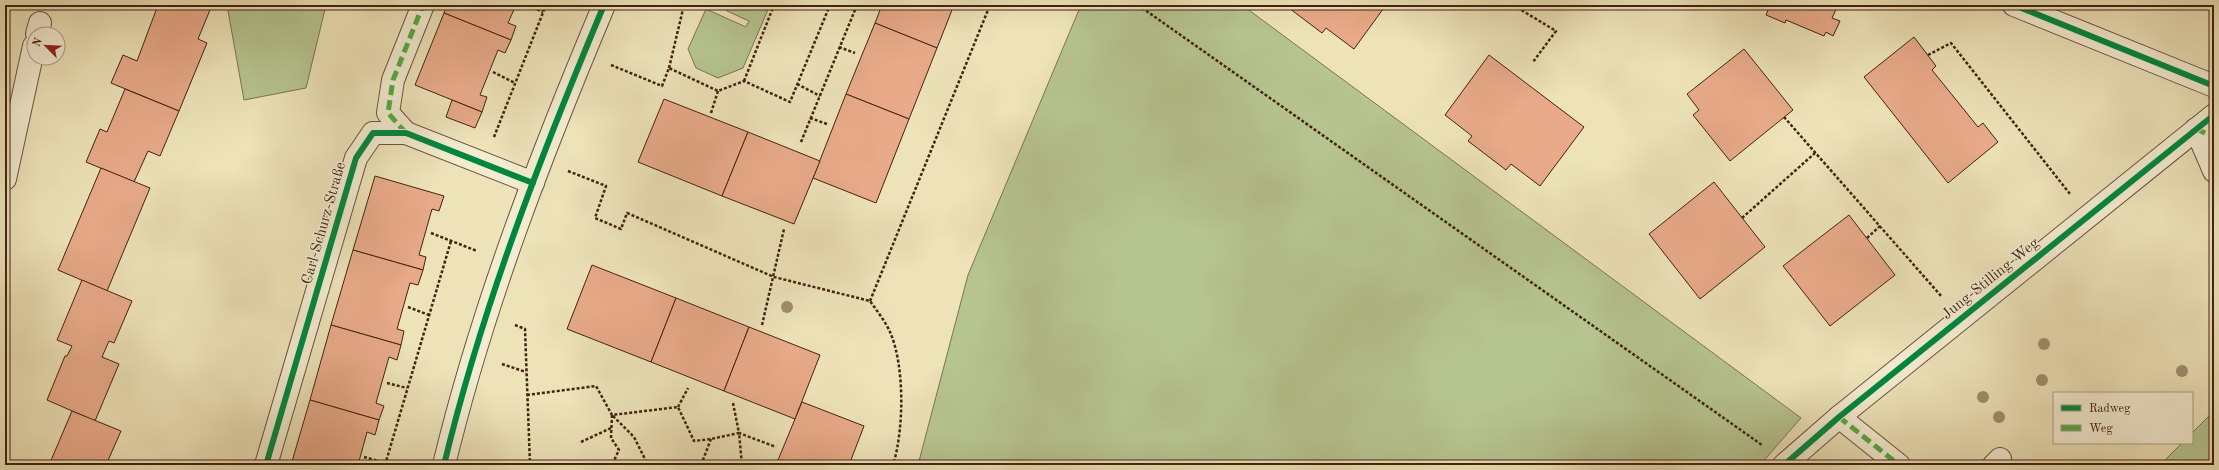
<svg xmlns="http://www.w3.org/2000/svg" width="2219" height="470" font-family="'Old Standard TT',serif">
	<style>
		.green { fill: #b6c490; stroke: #7c7351 }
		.building { fill: #e8aa89; stroke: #422212 }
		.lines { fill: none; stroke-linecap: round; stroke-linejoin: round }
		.minor-casing { stroke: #6d523c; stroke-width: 24 }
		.path { stroke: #422212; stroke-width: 2.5; stroke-dasharray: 3 2; stroke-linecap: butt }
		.minor { stroke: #f3ecd1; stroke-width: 22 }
		.quiet { stroke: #56aa42; stroke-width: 5; stroke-dasharray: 10 5; stroke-linecap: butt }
		.cycleway-casing { stroke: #f3ecd1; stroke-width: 8 }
		.cycleway { stroke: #00873e; stroke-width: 6 }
		.tree { fill: #9f8e6e }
		.labels { text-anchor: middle; stroke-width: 3; stroke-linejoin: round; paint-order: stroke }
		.street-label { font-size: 15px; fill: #422212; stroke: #f3ecd1 }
	</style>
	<rect width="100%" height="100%" fill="#ede2b8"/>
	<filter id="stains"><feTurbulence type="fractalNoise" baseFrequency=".005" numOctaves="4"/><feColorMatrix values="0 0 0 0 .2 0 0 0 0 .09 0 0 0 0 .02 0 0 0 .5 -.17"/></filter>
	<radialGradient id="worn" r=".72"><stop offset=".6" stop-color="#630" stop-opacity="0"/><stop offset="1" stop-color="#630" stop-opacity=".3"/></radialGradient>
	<g class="green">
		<path d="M227 5H326L306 88 244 100Z"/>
		<path d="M725 5H770L743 68 718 78 696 68 688 49 706 9 746 27 749 21 727 11Z"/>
		<path d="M1081 5H1242L1801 418 1760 465H918L968 275Z"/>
		<path d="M2214 411V465H2160L2182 443H2192V433Z"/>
	</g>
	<g class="building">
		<path d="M158 5H212L198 39 207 43 179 111 111 83 123 55 137 61Z"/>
		<path d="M447 5H516L508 23 516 26 511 40 444 13Z"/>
		<path d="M882 5H954L937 48 875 23Z"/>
		<path d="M1285 5H1386L1354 49 1326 28 1322 33Z"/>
		<path d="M1770 5H1838L1832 18 1840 21 1833 36 1826 32 1824 36 1786 20 1785 23 1766 15Z"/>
		<path d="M444 13 511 40 505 53 498 50 480 95 487 97 482 112 415 85Z"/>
		<path d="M875 23 937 48 909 119 846 94Z"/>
		<path d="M1914 37 1936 66 1932 70 1978 127 1983 123 1998 142 1948 183 1864 77Z"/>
		<path d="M1744 49 1793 110 1730 161 1693 115 1699 110 1687 94Z"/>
		<path d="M1489 55 1584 127 1540 186 1511 164 1506 170 1468 141 1472 136 1445 115Z"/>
		<path d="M125 89 179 111 160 156 148 151 134 182 86 162 100 129 107 132Z"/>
		<path d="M846 94 909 119 876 203 813 178Z"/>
		<path d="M664 99 748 132 722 196 638 162Z"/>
		<path d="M452 100 482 112 475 128 446 117Z"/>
		<path d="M748 132 820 161 794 224 722 196Z"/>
		<path d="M101 168 150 188 107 291 58 270Z"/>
		<path d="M375 176 444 196 439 211 432 209 419 255 426 257 423 270 353 250Z"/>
		<path d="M1714 182 1765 247 1700 299 1649 234Z"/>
		<path d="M1849 215 1895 275 1830 326 1783 266Z"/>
		<path d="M353 250 423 270 418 285 410 283 397 329 404 331 401 345 331 325Z"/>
		<path d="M592 265 676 298 651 362 567 329Z"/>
		<path d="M82 280 132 301 114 343 109 341 102 357 119 364 95 421 47 400 65 356H67L72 346 57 340Z"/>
		<path d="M676 298 749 327 724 391 651 362Z"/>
		<path d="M331 325 401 345 397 360 389 357 376 403 384 406 379 420 310 400Z"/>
		<path d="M749 327 820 355 795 419 724 391Z"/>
		<path d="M310 400 379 420 375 435 367 432 358 465H291Z"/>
		<path d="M802 402 864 426 849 465H776Z"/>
		<path d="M72 411 121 431 106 465H49Z"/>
	</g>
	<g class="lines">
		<defs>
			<g id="minor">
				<path d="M2014 5 2214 86"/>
				<path d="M37 34 40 23"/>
				<path d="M2196 129 2214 171"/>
				<path d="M406 133 388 113 393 80 423 5"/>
				<path d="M5 179 34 46"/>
				<path d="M1839 417 1899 465"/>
				<path d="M266 465 356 158 373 133H406L533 183"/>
				<path d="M444 465C482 307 541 155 604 5"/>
				<path d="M1784 465 1839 417 2214 115"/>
				<path d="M1994 465 2000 459"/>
			</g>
		</defs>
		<use href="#minor" class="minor-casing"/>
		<g class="path">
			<path d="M528 5 543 12"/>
			<path d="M1138 5 1762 445"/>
			<path d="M1513 5 1556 31 1533 62"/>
			<path d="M839 47 855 53"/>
			<path d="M1928 55 1951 43 2070 194"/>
			<path d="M611 65 662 86 669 68 718 91 744 81 790 102 830 5"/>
			<path d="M669 68 684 5"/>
			<path d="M493 72 515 83"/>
			<path d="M744 81 774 5"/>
			<path d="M797 84 820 96"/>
			<path d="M711 113 718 91"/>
			<path d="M1784 117 1942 297"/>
			<path d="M810 118 827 124"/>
			<path d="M494 137 546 5"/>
			<path d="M801 142 857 5"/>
			<path d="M568 171 606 186 595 218 621 229 627 213 774 277 870 301C877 311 885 321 890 332 905 366 904 430 893 465"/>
			<path d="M1742 218 1815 153"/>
			<path d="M431 233 477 251"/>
			<path d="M1867 238 1880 226"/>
			<path d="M870 301 990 5"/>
			<path d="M408 307 429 315"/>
			<path d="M515 325 525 329 530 465"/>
			<path d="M762 325 784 229"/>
			<path d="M502 364 526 372"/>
			<path d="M387 383 407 388"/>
			<path d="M527 395 596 386 612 415 678 407 694 441 711 439 739 433 742 465"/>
			<path d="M733 403 739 433 776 447"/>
			<path d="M678 407 688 388"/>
			<path d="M612 415 611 438 619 450 612 465"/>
			<path d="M613 416 634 437 648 465"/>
			<path d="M581 442 611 428"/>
			<path d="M364 457 386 463"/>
			<path d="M385 465 451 241"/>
			<path d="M701 465 711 439"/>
		</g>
		<use href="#minor" class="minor"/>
		<g class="quiet">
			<path d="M2196 129 2214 137"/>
			<path d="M406 133 388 113 393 80 423 5"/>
			<path d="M1839 417 1899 465"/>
		</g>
		<defs>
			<g id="cycleway">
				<path d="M2014 5 2214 86"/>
				<path d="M266 465 356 158 373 133H406L533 183"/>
				<path d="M444 465C482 307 541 155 604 5"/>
				<path d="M1784 465 1839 417 2214 115"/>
			</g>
		</defs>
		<use href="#cycleway" class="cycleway-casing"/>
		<use href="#cycleway" class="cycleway"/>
	</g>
	<g class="tree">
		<circle cx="787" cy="307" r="6"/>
		<circle cx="2044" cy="344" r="6"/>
		<circle cx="2182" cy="371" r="6"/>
		<circle cx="2042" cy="380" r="6"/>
		<circle cx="1983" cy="397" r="6"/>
		<circle cx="1999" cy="417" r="6"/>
	</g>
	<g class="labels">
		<g class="street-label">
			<text transform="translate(323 223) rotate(-74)" y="5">Carl-Schurz-Straße</text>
			<text transform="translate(1990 278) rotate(-39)" y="5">Jung-Stilling-Weg</text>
		</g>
	</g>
	<rect width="2219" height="470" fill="none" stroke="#ede2b8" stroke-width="20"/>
	<rect x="6" y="6" width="2207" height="458" fill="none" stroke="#422212" stroke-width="2"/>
	<rect x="10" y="10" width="2199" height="450" fill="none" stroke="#422212"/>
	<rect x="2053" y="392" width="140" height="52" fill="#f3ecd1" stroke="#ac9b85"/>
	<rect x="2061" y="405" width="20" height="6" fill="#00873e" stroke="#ac9b85"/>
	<text x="2089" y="412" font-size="12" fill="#422212">Radweg</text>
	<rect x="2061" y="425" width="20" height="6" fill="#56aa42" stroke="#ac9b85"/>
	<text x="2089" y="432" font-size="12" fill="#422212">Weg</text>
	<g transform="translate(46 46) rotate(294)"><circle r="19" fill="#f3ecd1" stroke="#ac9b85"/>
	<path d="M0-3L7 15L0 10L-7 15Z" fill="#8f2418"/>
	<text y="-6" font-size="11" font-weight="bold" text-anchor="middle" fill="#422212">N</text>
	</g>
	<rect width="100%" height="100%" filter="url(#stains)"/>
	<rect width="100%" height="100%" fill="url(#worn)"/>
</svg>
